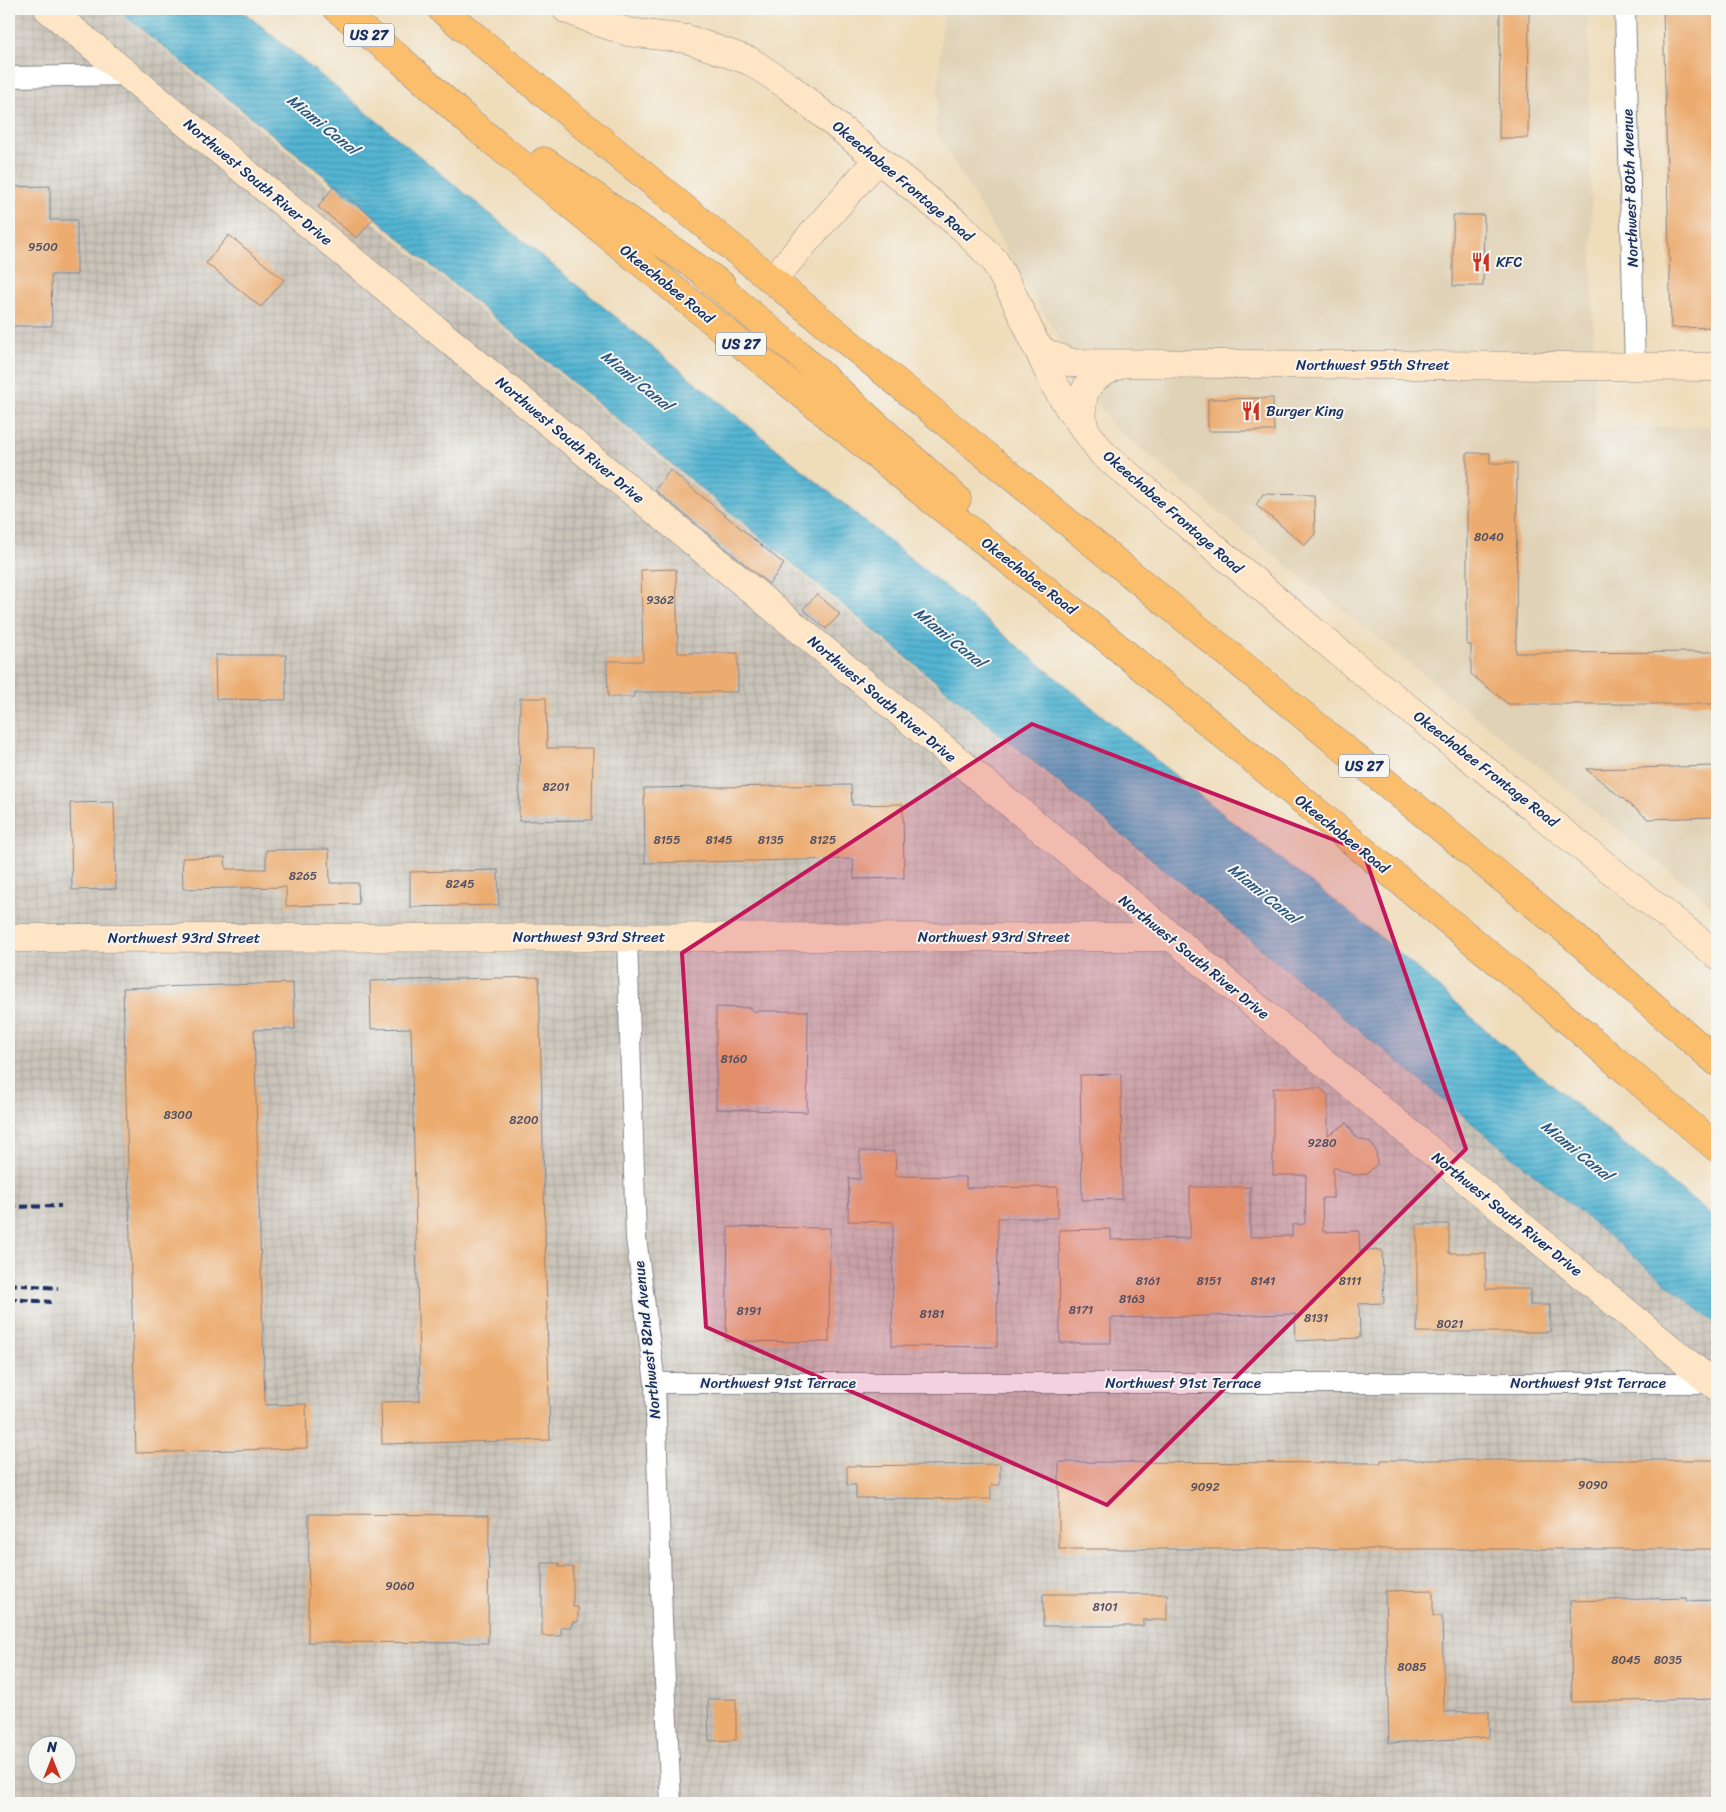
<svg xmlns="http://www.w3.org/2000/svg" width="1726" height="1812" font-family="Sriracha,sans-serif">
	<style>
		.built { fill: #e0d2b6 }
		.industrial { fill: url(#industrial-grid); fill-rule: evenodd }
		.water { fill: url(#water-rules); stroke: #387298 }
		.building { fill: #ecac6f }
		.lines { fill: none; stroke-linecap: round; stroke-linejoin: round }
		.street-casing { stroke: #85868c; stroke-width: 22 }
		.secondary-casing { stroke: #85868c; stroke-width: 29 }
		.highway-casing { stroke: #85868c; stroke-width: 29 }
		.street { stroke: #fff; stroke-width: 20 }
		.secondary { stroke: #fde5c5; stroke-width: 28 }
		.highway { stroke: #fabe6d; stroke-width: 28 }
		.rail { stroke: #1b2f5e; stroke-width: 4; stroke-dasharray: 8 4; stroke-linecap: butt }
		.marked { fill: #c2185b; fill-opacity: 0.2; stroke: #c2185b; stroke-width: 4; stroke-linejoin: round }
		.labels { text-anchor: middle; stroke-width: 4; stroke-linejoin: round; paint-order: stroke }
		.number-label { font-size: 12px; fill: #4f4e62 }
		.shield { fill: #f6f6f2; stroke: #5d6b8a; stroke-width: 1 }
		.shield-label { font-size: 14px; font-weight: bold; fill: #1b2f5e }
		.street-label { font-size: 15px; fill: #1b2f5e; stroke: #f6f6f2 }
		.poi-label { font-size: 15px; fill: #1b2f5e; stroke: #f6f6f2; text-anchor: start }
		.water-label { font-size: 16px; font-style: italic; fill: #2c5781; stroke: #f6f6f2 }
	</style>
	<defs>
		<pattern id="industrial-grid" width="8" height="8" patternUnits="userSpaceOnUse" patternTransform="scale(1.25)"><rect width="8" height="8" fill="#c9c3b8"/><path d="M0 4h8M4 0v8" fill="none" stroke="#aca8a1"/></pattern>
		<pattern id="water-rules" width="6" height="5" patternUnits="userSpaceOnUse" patternTransform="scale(1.25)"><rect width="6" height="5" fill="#54b5d2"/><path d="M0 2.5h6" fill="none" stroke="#4594ae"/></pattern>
	</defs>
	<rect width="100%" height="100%" fill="#f6f6f2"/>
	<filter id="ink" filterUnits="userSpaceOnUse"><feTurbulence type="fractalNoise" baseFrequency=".02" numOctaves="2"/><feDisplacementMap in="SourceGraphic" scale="10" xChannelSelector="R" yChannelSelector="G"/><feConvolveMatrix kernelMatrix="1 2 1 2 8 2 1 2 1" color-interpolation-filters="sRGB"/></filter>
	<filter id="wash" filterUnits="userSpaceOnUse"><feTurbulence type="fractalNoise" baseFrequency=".0096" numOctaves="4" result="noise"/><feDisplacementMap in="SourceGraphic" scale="20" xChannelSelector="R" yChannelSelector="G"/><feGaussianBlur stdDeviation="1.12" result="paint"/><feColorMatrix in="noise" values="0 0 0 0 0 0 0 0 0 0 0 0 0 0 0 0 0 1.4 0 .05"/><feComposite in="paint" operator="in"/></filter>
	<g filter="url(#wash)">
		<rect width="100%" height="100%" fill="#efdcb9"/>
		<path class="built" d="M943 9H1588L1595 428 1717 426V909L1111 425 936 132Z"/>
		<path class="industrial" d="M9 9H114L1717 1326V1803H9ZM38 1744H68V1774H38Z"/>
		<path class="water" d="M116 9H240L1205 800 1389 944 1504 1046 1717 1220V1325L413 251 373 215Z"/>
		<g id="blocks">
			<g class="building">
				<path d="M1500 9H1529L1528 138H1499Z"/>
				<path d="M1663 9H1717V327L1671 328Z"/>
				<path d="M50 186V220H77V275H51L52 326H9V187Z"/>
				<path d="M334 186 374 218 357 238 318 207Z"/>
				<path d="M1453 215H1484L1483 286H1453Z"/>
				<path d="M229 235 284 280 261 307 206 263Z"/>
				<path d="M1273 398 1274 431H1208V399Z"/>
				<path d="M1467 453H1490V463H1517L1516 653 1717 652V704H1508L1471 674V645H1467Z"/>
				<path d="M670 470 784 564 769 584 655 490Z"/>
				<path d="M1263 494 1314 495 1315 534 1305 545 1256 505Z"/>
				<path d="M676 569 678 653H738V692H634V697H608L607 661H643L641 570Z"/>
				<path d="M817 594 840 614 826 629 803 609Z"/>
				<path d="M215 655H286V700L216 699Z"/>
				<path d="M520 698H546L547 748H593L592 820 519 821Z"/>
				<path d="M1717 766V817L1648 819 1586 769Z"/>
				<path d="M851 785 852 805 903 804 904 878 854 879 853 859 645 863 644 788Z"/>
				<path d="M114 802 116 889 72 890 70 803Z"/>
				<path d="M329 849 330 883H358L359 904 286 906V887L183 889 182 858 225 857 226 869H266V850Z"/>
				<path d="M498 870 499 905 410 907V872Z"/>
				<path d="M539 977 550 1440 382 1444 381 1402 420 1401 411 1028 371 1029 370 981Z"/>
				<path d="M293 983 295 1029 254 1030 265 1405 306 1404 307 1448 136 1453 123 988Z"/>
				<path d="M716 1007 752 1008V1011H808L807 1112 716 1109Z"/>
				<path d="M1121 1074 1122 1199 1082 1200 1080 1075Z"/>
				<path d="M1273 1088H1320L1328 1095V1135L1347 1123 1356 1138 1370 1142 1376 1150 1377 1164 1367 1174 1354 1175 1333 1167V1198H1322L1323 1232 1359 1231 1360 1251 1382 1250 1384 1303 1359 1304 1360 1338 1296 1341 1295 1314 1111 1318V1343H1060L1059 1230 1111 1229V1240L1190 1238V1187H1250V1237L1292 1236V1225L1305 1224 1306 1175H1273Z"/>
				<path d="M860 1151 896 1152 895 1176 966 1177V1188L1058 1187V1218H998L997 1347 892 1346 893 1222 848 1221 849 1178 860 1179Z"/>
				<path d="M1417 1224H1449V1253H1486V1289H1530V1305H1550V1332H1417Z"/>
				<path d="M728 1227 830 1228 829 1342 726 1341Z"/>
				<path d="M1381 1460H1717V1549H1059V1462L1381 1463Z"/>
				<path d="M1000 1464V1485H991V1499L856 1498V1485H847V1466Z"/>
				<path d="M309 1514 489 1515 488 1643 308 1642Z"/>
				<path d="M542 1563H559V1567H573V1607H578V1622H572V1627H561V1636H542Z"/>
				<path d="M1433 1590V1616H1442L1444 1712 1489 1711V1737L1389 1743 1385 1591Z"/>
				<path d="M1043 1594H1167V1620H1143V1626H1043Z"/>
				<path d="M1686 1598V1601L1717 1600V1699L1572 1702 1570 1601Z"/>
				<path d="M708 1699H736V1740L709 1741Z"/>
			</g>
		</g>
	</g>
	<g filter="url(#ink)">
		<use href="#blocks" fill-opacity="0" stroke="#85868c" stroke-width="1"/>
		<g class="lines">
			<defs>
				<g id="street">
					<path d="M1625 9 1635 367"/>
					<path d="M9 77 129 75"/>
					<path d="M627 937 636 1238 655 1383 662 1620 671 1803"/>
					<path d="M655 1383H1712"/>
				</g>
				<g id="secondary">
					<path d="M48 9 1717 1387"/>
					<path d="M566 9 601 23 628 32 687 39 750 61 788 86 964 229 994 260 1013 295 1054 384 1069 408 1102 453 1354 665 1717 955"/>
					<path d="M772 280 878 159"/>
					<path d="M1035 344 1046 353 1072 363 1717 367"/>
					<path d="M1084 429C1079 389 1084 380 1121 364"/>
					<path d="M9 938 1170 937"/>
				</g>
				<g id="highway">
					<path d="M337 9 401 60 467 120 923 493 1087 622 1549 1004 1717 1148"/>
					<path d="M441 9 1573 936 1717 1062"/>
					<path d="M544 161 722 285"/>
					<path d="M706 276 795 351 957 499"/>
				</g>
			</defs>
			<use href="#street" class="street-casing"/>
			<use href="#secondary" class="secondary-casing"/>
			<use href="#highway" class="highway-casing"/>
			<use href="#street" class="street"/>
			<use href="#secondary" class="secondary"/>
			<use href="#highway" class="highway"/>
			<g class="rail">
				<path d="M9 1207 61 1206"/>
				<path d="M9 1284 58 1288"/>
				<path d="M9 1299 51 1302"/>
			</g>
		</g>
	</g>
	<path class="marked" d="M1032 724 1363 851 1466 1149 1107 1505 706 1327 682 953Z"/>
	<defs>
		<symbol id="restaurant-bare" viewBox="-9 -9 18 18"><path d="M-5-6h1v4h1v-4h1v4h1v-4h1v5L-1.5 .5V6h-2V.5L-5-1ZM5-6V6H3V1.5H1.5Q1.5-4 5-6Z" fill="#c8321e" stroke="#f6f6f2" stroke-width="2.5" paint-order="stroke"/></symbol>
	</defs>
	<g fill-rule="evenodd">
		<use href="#restaurant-bare" x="1467" y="248" width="28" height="28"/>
		<use href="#restaurant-bare" x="1237" y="397" width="28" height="28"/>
	</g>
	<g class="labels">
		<g class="number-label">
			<text x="43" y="251">9500</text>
			<text x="1489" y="541">8040</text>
			<text x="660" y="604">9362</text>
			<text x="556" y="791">8201</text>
			<text x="667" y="844">8155</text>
			<text x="719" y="844">8145</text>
			<text x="771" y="844">8135</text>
			<text x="823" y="844">8125</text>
			<text x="303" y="880">8265</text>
			<text x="460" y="888">8245</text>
			<text x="734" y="1063">8160</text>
			<text x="178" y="1119">8300</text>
			<text x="524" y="1124">8200</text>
			<text x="1322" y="1147">9280</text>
			<text x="1148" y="1285">8161</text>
			<text x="1209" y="1285">8151</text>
			<text x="1263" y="1285">8141</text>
			<text x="1350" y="1285">8111</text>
			<text x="1132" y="1303">8163</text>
			<text x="1081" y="1314">8171</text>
			<text x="749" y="1315">8191</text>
			<text x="932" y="1318">8181</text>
			<text x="1316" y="1322">8131</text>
			<text x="1450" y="1328">8021</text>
			<text x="1593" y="1489">9090</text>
			<text x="1205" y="1491">9092</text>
			<text x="400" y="1590">9060</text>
			<text x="1105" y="1611">8101</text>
			<text x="1626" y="1664">8045</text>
			<text x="1668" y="1664">8035</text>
			<text x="1412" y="1671">8085</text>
		</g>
		<g class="shield">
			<rect x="344" y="23.5" width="50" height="23" rx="4"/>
			<rect x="716" y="332.5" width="50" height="23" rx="4"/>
			<rect x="1339" y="754.5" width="50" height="23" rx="4"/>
		</g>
		<g class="shield-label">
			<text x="369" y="40">US 27</text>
			<text x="741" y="349">US 27</text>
			<text x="1364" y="771">US 27</text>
		</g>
		<g class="street-label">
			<text transform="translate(903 181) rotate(40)" y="5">Okeechobee Frontage Road</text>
			<text transform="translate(258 182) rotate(40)" y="5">Northwest South River Drive</text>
			<text transform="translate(1630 188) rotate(-92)" y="5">Northwest 80th Avenue</text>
			<text transform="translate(667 284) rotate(39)" y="5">Okeechobee Road</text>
			<text x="1373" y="370">Northwest 95th Street</text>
			<text transform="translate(570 440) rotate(40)" y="5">Northwest South River Drive</text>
			<text transform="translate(1173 512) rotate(41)" y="5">Okeechobee Frontage Road</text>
			<text transform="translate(1029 576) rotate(38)" y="5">Okeechobee Road</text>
			<text transform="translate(882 699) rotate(40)" y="5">Northwest South River Drive</text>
			<text transform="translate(1486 769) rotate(38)" y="5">Okeechobee Frontage Road</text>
			<text transform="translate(1342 834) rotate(39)" y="5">Okeechobee Road</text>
			<text x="589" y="942">Northwest 93rd Street</text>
			<text x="994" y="942">Northwest 93rd Street</text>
			<text x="184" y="943">Northwest 93rd Street</text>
			<text transform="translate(1194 957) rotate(39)" y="5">Northwest South River Drive</text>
			<text transform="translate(1507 1214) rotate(39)" y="5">Northwest South River Drive</text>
			<text transform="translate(647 1340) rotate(-96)" y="5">Northwest 82nd Avenue</text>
			<text x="778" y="1388">Northwest 91st Terrace</text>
			<text x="1183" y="1388">Northwest 91st Terrace</text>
			<text x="1588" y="1388">Northwest 91st Terrace</text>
		</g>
		<g class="poi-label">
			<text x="1496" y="267">KFC</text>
			<text x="1266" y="416">Burger King</text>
		</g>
		<g class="water-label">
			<text transform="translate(323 124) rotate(39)" y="6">Miami Canal</text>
			<text transform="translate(637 380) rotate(39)" y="6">Miami Canal</text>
			<text transform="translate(950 637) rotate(39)" y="6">Miami Canal</text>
			<text transform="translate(1264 893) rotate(39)" y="6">Miami Canal</text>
			<text transform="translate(1577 1150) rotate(39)" y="6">Miami Canal</text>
		</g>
	</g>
	<rect width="1726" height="1812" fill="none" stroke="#f6f6f2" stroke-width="30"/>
	<g transform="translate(52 1760)"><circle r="24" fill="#f6f6f2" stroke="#9ea6b7"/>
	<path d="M0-4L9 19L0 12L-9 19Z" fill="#c8321e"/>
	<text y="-8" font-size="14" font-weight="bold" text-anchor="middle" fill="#1b2f5e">N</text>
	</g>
</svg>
